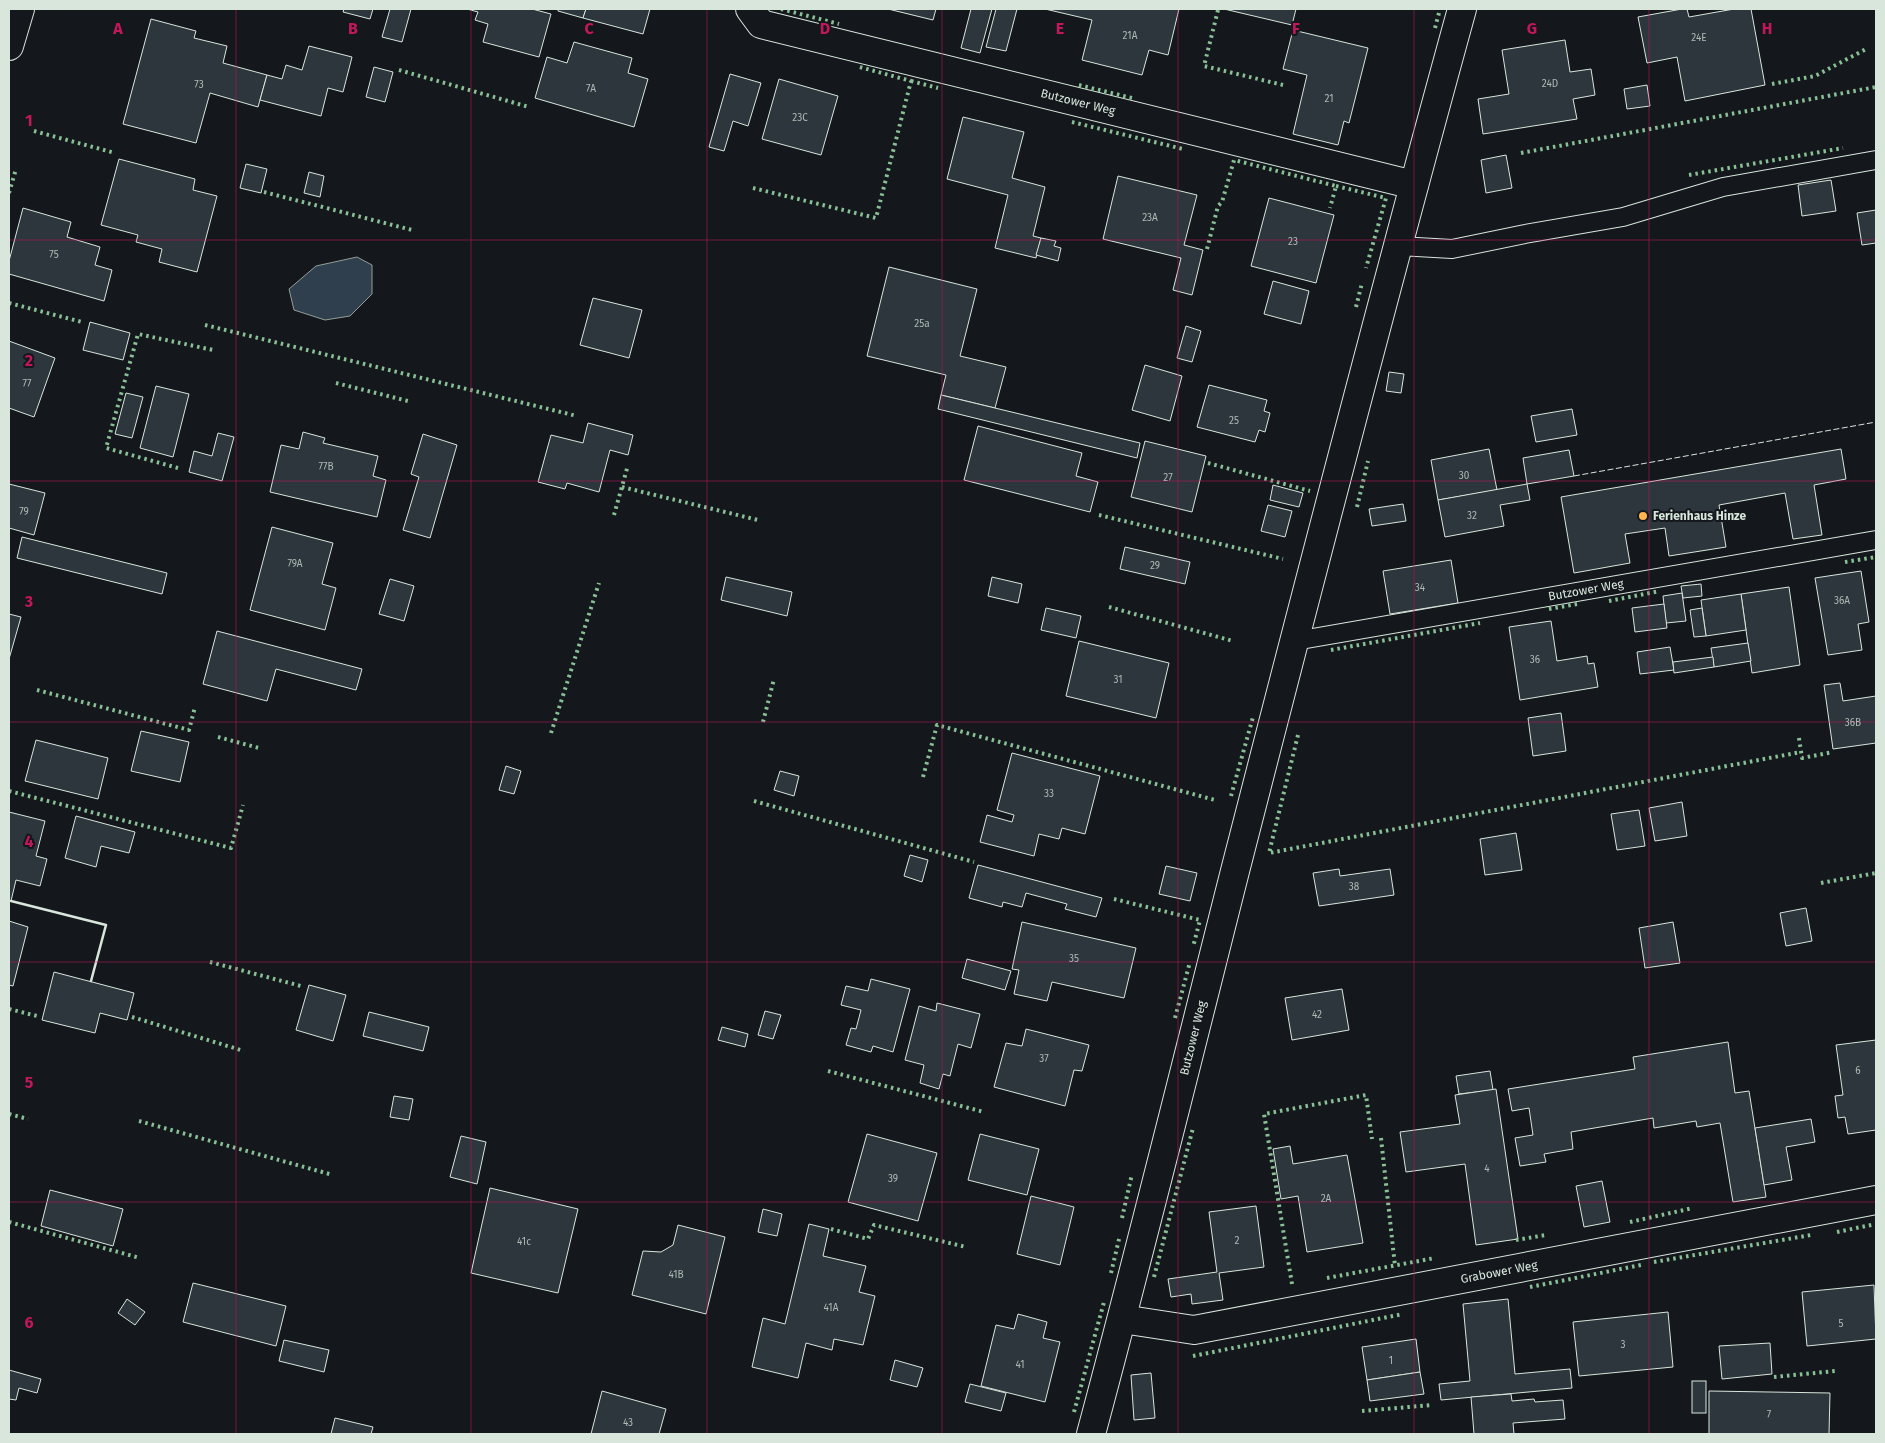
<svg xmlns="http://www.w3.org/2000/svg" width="1885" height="1443" font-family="'Fira Sans',sans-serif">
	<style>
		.water { fill: #2f3f4d; stroke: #939e99 }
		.building { fill: #2c363c; stroke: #d8e6dc }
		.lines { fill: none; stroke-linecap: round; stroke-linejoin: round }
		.service-casing { stroke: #d8e6dc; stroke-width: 20 }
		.minor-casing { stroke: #d8e6dc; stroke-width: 30 }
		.secondary-casing { stroke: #d8e6dc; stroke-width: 30 }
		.service { stroke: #14181c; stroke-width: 18 }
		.minor { stroke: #14181c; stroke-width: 28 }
		.secondary { stroke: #14181c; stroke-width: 28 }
		.hedge { stroke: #8ac095; stroke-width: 4; stroke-dasharray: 2.5 4; stroke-linecap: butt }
		.fence { stroke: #d8e6dc; stroke-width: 1; stroke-dasharray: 6 2.5; stroke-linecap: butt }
		.wall { stroke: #d8e6dc; stroke-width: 2.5 }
		.grid { fill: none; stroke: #c2185b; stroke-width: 1; stroke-opacity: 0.55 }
		.poi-dot { fill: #ffb74d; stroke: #14181c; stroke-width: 2 }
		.labels { text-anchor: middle; stroke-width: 4; stroke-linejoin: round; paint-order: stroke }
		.number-label { font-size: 10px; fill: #adbab4 }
		.street-label { font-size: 12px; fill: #d8e6dc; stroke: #14181c }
		.poi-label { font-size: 12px; font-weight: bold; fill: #d8e6dc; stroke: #14181c; text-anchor: start }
		.grid-label { font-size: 16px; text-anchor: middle; font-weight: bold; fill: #c2185b; stroke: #14181c; stroke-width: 4; stroke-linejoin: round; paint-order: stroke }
	</style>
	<rect width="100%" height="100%" fill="#14181c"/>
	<path class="water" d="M357 257 372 265V294L350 316 325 320 294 310 289 289 316 266Z"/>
	<g class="building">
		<path d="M344 9H373L370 19 343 12Z"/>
		<path d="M390 9H411L402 42 382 37Z"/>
		<path d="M467 9H532L551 14 539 57 483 42 488 24 475 20 478 12Z"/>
		<path d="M558 9H586L583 18 558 11Z"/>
		<path d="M586 9H650L643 34 583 18Z"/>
		<path d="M888 9H936L933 20Z"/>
		<path d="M971 9H992L980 53 961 48Z"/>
		<path d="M996 9H1017L1006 51 986 47Z"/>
		<path d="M1045 9H1179L1168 55 1149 50 1142 75 1082 60 1092 20Z"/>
		<path d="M1224 9H1296L1292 25Z"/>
		<path d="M1682 9H1687L1689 17 1734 9H1751L1765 85 1685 101 1677 57 1647 63 1638 17Z"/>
		<path d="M151 19 196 31 194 38 227 46 223 63 267 75 258 107 210 93 196 143 123 124Z"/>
		<path d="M1293 30 1368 48 1349 123 1344 121 1338 145 1293 134 1307 75 1283 69Z"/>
		<path d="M1565 40 1570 72 1591 69 1595 95 1573 99 1577 119 1483 134 1478 99 1509 94 1502 50Z"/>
		<path d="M574 42 632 58 628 73 648 79 634 127 535 98 547 57 567 63Z"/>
		<path d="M309 46 352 57 343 92 328 88 321 116 260 100 267 75 282 79 286 65 302 70Z"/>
		<path d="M374 67 393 72 385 102 366 97Z"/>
		<path d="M730 74 761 83 748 126 733 121 724 151 709 147Z"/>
		<path d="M779 79 838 96 821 155 762 139Z"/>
		<path d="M1647 85 1650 106 1627 109 1624 89Z"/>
		<path d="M963 117 1024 132 1012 178 1045 187 1033 236 1041 238 1036 258 995 248 1008 195 947 179Z"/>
		<path d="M1506 155 1512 188 1486 193 1481 160Z"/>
		<path d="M119 159 195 179 193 190 217 196 197 272 159 262 162 249 136 242 138 235 101 225Z"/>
		<path d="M246 164 267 169 261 193 240 188Z"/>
		<path d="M309 172 324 176 320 197 304 193Z"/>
		<path d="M1118 176 1197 195 1184 245 1203 250 1192 295 1173 290 1181 258 1103 239Z"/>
		<path d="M1831 180 1836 211 1802 216 1798 185Z"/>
		<path d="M1269 198 1334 215 1316 283 1251 266Z"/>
		<path d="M23 208 71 222 67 237 100 247 95 265 112 270 104 301 9 274V261Z"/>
		<path d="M1876 210V243L1862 245 1857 213Z"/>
		<path d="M1041 238 1056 241 1054 246 1061 248 1058 261 1036 255Z"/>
		<path d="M889 267 977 289 960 356 1006 367 995 408 941 395 946 375 867 356Z"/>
		<path d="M1273 281 1309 291 1301 324 1264 314Z"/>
		<path d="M593 298 642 310 629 358 580 345Z"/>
		<path d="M90 322 130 333 123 360 83 350Z"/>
		<path d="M1186 326 1201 331 1192 362 1177 358Z"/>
		<path d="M9 341 55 358 34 417 9 408Z"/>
		<path d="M1145 365 1182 376 1170 421 1132 410Z"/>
		<path d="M1389 372 1404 374 1401 393 1386 391Z"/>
		<path d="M1209 385 1267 400 1264 411 1270 413 1265 432 1259 430 1255 442 1197 427Z"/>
		<path d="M156 386 189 394 173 457 140 448Z"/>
		<path d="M126 393 143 397 132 438 115 434Z"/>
		<path d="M941 395 1140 443 1137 458 938 409Z"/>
		<path d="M1572 409 1577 435 1536 442 1531 416Z"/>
		<path d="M588 423 633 435 628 455 610 450 599 492 567 483 565 489 538 482 551 435 583 443Z"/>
		<path d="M978 426 1082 453 1076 476 1098 482 1090 512 964 480Z"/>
		<path d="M303 432 325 438 323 443 378 456 373 476 386 480 377 517 270 492 281 445 299 449Z"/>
		<path d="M218 433 234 437 222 481 189 472 194 451 212 456Z"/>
		<path d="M423 434 457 445 430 538 403 530 419 477 411 474Z"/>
		<path d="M1145 441 1206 456 1192 512 1131 497Z"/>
		<path d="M1489 449 1497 490 1438 500 1431 460Z"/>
		<path d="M1841 449 1846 479 1814 485 1822 535 1793 539 1785 493 1719 505 1726 547 1669 556 1665 528 1625 534 1630 563 1574 573 1561 497Z"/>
		<path d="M1569 450 1574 476 1527 484 1523 458Z"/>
		<path d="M9 484 45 493 34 535 9 528Z"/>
		<path d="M1527 484 1530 500 1500 505 1504 526 1445 537 1438 500Z"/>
		<path d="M1273 485 1303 493 1299 507 1270 500Z"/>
		<path d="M1403 504 1406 521 1372 526 1369 509Z"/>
		<path d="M1268 505 1292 511 1285 537 1261 531Z"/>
		<path d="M272 527 333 543 322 584 336 588 325 630 250 610Z"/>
		<path d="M22 537 167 573 162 594 17 558Z"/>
		<path d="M1125 547 1190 562 1185 584 1120 569Z"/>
		<path d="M1451 560 1458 603 1390 614 1383 571Z"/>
		<path d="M1861 571 1869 622 1858 624 1862 650 1828 655 1815 578Z"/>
		<path d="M726 577 792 592 787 616 721 600Z"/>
		<path d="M992 577 1022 584 1018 603 988 596Z"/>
		<path d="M390 579 414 586 404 621 379 614Z"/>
		<path d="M1701 584 1702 596 1683 598 1681 586Z"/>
		<path d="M1789 587 1800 665 1752 673 1741 594Z"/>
		<path d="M1682 593 1686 621 1666 623 1663 596Z"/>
		<path d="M1741 594 1746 630 1706 636 1701 600Z"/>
		<path d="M1664 604 1667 628 1635 632 1632 608Z"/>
		<path d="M1046 608 1081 616 1076 638 1041 630Z"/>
		<path d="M1702 608 1706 636 1694 637 1690 610Z"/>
		<path d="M9 614 21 617 9 659Z"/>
		<path d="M1551 621 1557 661 1587 656 1588 664 1594 663 1598 687 1520 700 1509 627Z"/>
		<path d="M217 631 362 669 356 690 276 669 267 701 203 684Z"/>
		<path d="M1079 641 1169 663 1156 718 1066 696Z"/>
		<path d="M1748 643 1751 661 1714 667 1711 648Z"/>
		<path d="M1670 647 1674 670 1640 674 1637 652Z"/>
		<path d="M1713 657 1714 667 1674 673 1673 662Z"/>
		<path d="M1840 683 1843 701 1876 696V743L1833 749 1824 685Z"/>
		<path d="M1561 713 1566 751 1533 756 1528 718Z"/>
		<path d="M141 731 189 742 180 782 131 771Z"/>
		<path d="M36 740 108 758 98 799 25 781Z"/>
		<path d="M1012 753 1100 776 1085 834 1062 828 1059 839 1039 834 1034 856 980 842 987 815 1012 822 1014 815 997 810Z"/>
		<path d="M506 766 521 771 514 794 499 790Z"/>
		<path d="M780 771 799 776 794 796 774 790Z"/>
		<path d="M1682 802 1687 836 1655 841 1649 808Z"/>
		<path d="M1639 810 1645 846 1617 850 1611 814Z"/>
		<path d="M9 812 45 821 36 856 47 859 40 886 16 880 11 901H9Z"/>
		<path d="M76 816 135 832 129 853 101 846 96 867 65 858Z"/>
		<path d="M1516 833 1522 870 1485 875 1480 839Z"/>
		<path d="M910 855 928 860 922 882 904 876Z"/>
		<path d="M978 865 1102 898 1096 917 1065 909 1067 904 1026 893 1022 907 1003 902 1002 907 969 898Z"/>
		<path d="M1166 866 1197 873 1190 901 1159 894Z"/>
		<path d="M1339 869 1340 876 1390 869 1394 895 1319 906 1313 873Z"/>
		<path d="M1806 908 1812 941 1786 946 1780 913Z"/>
		<path d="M9 921 28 927 13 986 9 985Z"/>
		<path d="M1022 922 1136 948 1124 998 1052 982 1047 1001 1014 994 1019 970 1012 969Z"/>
		<path d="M1673 922 1680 963 1645 968 1639 928Z"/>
		<path d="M967 959 1011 971 1005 990 962 978Z"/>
		<path d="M54 972 134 993 127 1020 100 1013 95 1033 42 1020Z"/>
		<path d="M871 979 910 989 893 1052 873 1046 871 1052 846 1045 851 1028 856 1029 861 1010 841 1005 846 986 868 991Z"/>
		<path d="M309 985 346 995 333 1041 296 1030Z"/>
		<path d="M1342 989 1349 1030 1292 1040 1285 998Z"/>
		<path d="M937 1003 980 1014 971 1048 958 1044 950 1076 943 1074 939 1089 920 1083 924 1065 905 1060 919 1006 936 1011Z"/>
		<path d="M765 1011 781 1015 773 1039 758 1035Z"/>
		<path d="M369 1012 429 1027 423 1051 363 1036Z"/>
		<path d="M722 1027 748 1034 745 1047 718 1040Z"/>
		<path d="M1026 1029 1089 1045 1082 1071 1074 1070 1065 1106 994 1087 1006 1043 1022 1046Z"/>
		<path d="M1876 1040V1130L1848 1134 1845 1117 1838 1118 1835 1096 1843 1095 1836 1045Z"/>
		<path d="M1728 1042 1735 1093 1749 1091 1766 1197 1733 1202 1720 1123 1697 1127 1696 1121 1654 1128 1653 1118 1571 1132 1573 1149 1544 1154 1546 1162 1520 1166 1515 1138 1533 1135 1529 1108 1512 1111 1508 1089 1635 1069 1633 1057Z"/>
		<path d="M1490 1071 1493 1090 1459 1094 1456 1076Z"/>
		<path d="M1496 1089 1518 1239 1476 1245 1465 1164 1406 1172 1400 1132 1460 1124 1455 1095Z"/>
		<path d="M394 1096 413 1099 409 1120 390 1117Z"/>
		<path d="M1811 1119 1815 1142 1786 1147 1792 1180 1764 1185 1755 1128Z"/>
		<path d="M867 1134 937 1153 918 1221 848 1202Z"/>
		<path d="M980 1134 1039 1149 1027 1195 968 1180Z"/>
		<path d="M461 1136 486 1142 477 1184 450 1177Z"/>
		<path d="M1290 1146 1293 1164 1347 1155 1363 1243 1307 1252 1298 1196 1281 1199 1273 1149Z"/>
		<path d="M1602 1181 1610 1222 1584 1227 1576 1186Z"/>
		<path d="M490 1188 578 1209 558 1293 471 1273Z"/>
		<path d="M50 1190 123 1209 113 1246 41 1226Z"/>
		<path d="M1031 1196 1074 1207 1060 1265 1017 1254Z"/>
		<path d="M1256 1206 1264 1267 1219 1273 1223 1300 1192 1304 1191 1294 1171 1297 1168 1279 1217 1272 1209 1212Z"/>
		<path d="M763 1209 782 1214 777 1236 758 1232Z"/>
		<path d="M809 1224 829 1229 823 1256 866 1266 859 1292 875 1296 863 1345 834 1339 832 1350 806 1343 798 1378 752 1367 763 1318 785 1324Z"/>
		<path d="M678 1225 725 1237 706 1314 632 1295 643 1251 661 1252 673 1245Z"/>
		<path d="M193 1283 286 1306 276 1346 183 1322Z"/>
		<path d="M1874 1285 1876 1339 1807 1346 1802 1292Z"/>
		<path d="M127 1299 145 1312 135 1325 118 1313Z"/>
		<path d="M1508 1299 1515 1374 1570 1369 1572 1388 1441 1400 1439 1384 1470 1381 1463 1304Z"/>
		<path d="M1668 1312 1673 1367 1579 1376 1573 1322Z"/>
		<path d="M1018 1314 1047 1322 1043 1338 1060 1342 1045 1402 981 1386 996 1325 1014 1329Z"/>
		<path d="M1416 1339 1420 1372 1367 1380 1362 1347Z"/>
		<path d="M284 1340 329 1350 324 1372 279 1361Z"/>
		<path d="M1770 1343 1772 1374 1722 1379 1719 1346Z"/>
		<path d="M895 1360 923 1368 917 1387 890 1380Z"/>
		<path d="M9 1370 41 1379 37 1393 19 1388 16 1400 9 1399Z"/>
		<path d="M1420 1372 1424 1394 1370 1401 1367 1380Z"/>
		<path d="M1151 1373 1155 1418 1134 1420 1131 1375Z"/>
		<rect x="1692" y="1381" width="14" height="32"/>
		<path d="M970 1384 1006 1393 1001 1411 965 1402Z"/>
		<path d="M602 1391 666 1409 659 1434H591Z"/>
		<path d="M1709 1391 1830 1393 1829 1434H1709Z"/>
		<path d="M1511 1394 1512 1401 1534 1399 1535 1402 1563 1400 1565 1419 1513 1423 1514 1434H1474L1471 1397Z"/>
		<path d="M335 1418 373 1427 371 1434H331Z"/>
	</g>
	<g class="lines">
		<defs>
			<g id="service">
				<path d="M1399 246 1452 249 1525 234 1623 217 1723 187 1876 160"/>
				<path d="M1295 641 1876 540"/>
			</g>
			<g id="minor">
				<path d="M750 9 761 24 1414 185"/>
				<path d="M1122 1319 1194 1330 1876 1200"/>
				<path d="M1091 1434C1141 1248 1187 1061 1234 875 1308 586 1383 296 1462 9"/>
			</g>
			<path id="secondary" d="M9 46 20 9"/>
		</defs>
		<use href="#service" class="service-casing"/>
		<use href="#minor" class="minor-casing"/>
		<use href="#secondary" class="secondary-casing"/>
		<use href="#service" class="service"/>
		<use href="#minor" class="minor"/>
		<use href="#secondary" class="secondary"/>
		<g class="hedge">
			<path d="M781 9 839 24"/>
			<path d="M1218 10 1204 66 1283 85"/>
			<path d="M1435 28 1440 9"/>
			<path d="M399 70 529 107"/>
			<path d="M911 81 938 88"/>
			<path d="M1772 84 1815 76 1868 48"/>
			<path d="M1079 85 1132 98"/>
			<path d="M1072 122 1183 149"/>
			<path d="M34 131 115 153"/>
			<path d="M1521 153 1876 87"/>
			<path d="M1689 175 1843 148"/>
			<path d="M1336 186 1386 198 1366 268"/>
			<path d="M753 188 876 218 911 81 856 66"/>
			<path d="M264 192 412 230"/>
			<path d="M9 193 16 169"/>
			<path d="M1207 249 1218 206 1222 202 1234 160 1336 186 1330 208"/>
			<path d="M9 303 82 322"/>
			<path d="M1356 307 1362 283"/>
			<path d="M205 325 577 416"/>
			<path d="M336 383 408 401"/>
			<path d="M1208 463 1310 491"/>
			<path d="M178 468 106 448 138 334 213 350"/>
			<path d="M622 487 758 520"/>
			<path d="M1357 507 1368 461"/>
			<path d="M614 515 628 465"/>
			<path d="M1099 515 1283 559"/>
			<path d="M1845 562 1876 557"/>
			<path d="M1609 601 1660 591"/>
			<path d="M1109 607 1233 641"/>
			<path d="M1549 609 1577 604"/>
			<path d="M1331 650 1480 623"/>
			<path d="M37 690 189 730 195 707"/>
			<path d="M763 722 774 679"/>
			<path d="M551 733 599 583"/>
			<path d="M1298 735 1269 853 1801 752"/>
			<path d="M218 737 259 748"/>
			<path d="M1799 738 1802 758 1833 752"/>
			<path d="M923 777 937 725 1215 800"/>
			<path d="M9 791 231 848 243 805"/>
			<path d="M1231 796 1253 717"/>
			<path d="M754 801 974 862"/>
			<path d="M1821 883 1876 873"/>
			<path d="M1114 899 1200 920 1193 947"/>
			<path d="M210 962 301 986"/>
			<path d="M9 1009 37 1016"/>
			<path d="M132 1017 244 1051"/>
			<path d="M1175 1018 1190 962"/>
			<path d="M828 1071 984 1112"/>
			<path d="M9 1114 28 1119"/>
			<path d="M139 1121 333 1175"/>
			<path d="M1381 1138 1395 1266"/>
			<path d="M1122 1218 1132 1174"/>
			<path d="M9 1222 140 1258"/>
			<path d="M1630 1222 1693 1208"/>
			<path d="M831 1229 868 1239 874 1225 966 1247"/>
			<path d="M1837 1232 1876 1224"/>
			<path d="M1516 1240 1546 1235"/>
			<path d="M1654 1262 1811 1235"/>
			<path d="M1111 1273 1120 1235"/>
			<path d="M1154 1277 1193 1128"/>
			<path d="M1327 1278 1435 1258"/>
			<path d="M1292 1284 1264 1114 1366 1095 1372 1139"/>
			<path d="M1530 1287 1641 1265"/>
			<path d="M1193 1356 1403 1314"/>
			<path d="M1774 1377 1835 1371"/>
			<path d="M1362 1411 1432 1405"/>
			<path d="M1074 1412 1104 1302"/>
		</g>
		<path class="fence" d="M1574 476 1876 422"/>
		<path class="wall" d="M11 901 106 925 91 981"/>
	</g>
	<path class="grid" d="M236 9V1434M471 9V1434M707 9V1434M942 9V1434M1178 9V1434M1414 9V1434M1649 9V1434M9 240H1876M9 481H1876M9 722H1876M9 962H1876M9 1202H1876"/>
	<circle class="poi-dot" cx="1643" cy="516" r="5"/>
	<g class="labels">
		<g class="number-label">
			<text x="1130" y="39">21A</text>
			<text x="1699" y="41">24E</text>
			<text x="1550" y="87">24D</text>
			<text x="199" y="88">73</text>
			<text x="591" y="92">7A</text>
			<text x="1329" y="102">21</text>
			<text x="800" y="121">23C</text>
			<text x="1150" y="221">23A</text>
			<text x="1293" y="245">23</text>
			<text x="54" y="258">75</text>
			<text x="922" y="327">25a</text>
			<text x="27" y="387">77</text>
			<text x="1234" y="424">25</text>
			<text x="326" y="470">77B</text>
			<text x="1464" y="479">30</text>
			<text x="1168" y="481">27</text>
			<text x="24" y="515">79</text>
			<text x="1472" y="519">32</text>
			<text x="295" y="567">79A</text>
			<text x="1155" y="569">29</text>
			<text x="1420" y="591">34</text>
			<text x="1842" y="604">36A</text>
			<text x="1535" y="663">36</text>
			<text x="1118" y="683">31</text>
			<text x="1853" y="726">36B</text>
			<text x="1049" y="797">33</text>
			<text x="1354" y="890">38</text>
			<text x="1074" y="962">35</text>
			<text x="1317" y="1018">42</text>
			<text x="1044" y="1062">37</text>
			<text x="1858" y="1074">6</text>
			<text x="1487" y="1172">4</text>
			<text x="893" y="1182">39</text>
			<text x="1326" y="1202">2A</text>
			<text x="1237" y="1244">2</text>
			<text x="524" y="1245">41c</text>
			<text x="676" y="1278">41B</text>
			<text x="831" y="1311">41A</text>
			<text x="1841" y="1327">5</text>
			<text x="1623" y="1348">3</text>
			<text x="1391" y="1364">1</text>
			<text x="1020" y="1368">41</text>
			<text x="1769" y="1418">7</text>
			<text x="628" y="1426">43</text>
		</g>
		<g class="street-label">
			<text transform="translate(1078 102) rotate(14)" y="4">Butzower Weg</text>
			<text transform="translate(1586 590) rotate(-10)" y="4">Butzower Weg</text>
			<text transform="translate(1193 1038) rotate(-76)" y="4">Butzower Weg</text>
			<text transform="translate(1499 1272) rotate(-11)" y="4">Grabower Weg</text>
		</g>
		<g class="poi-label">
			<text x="1653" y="520">Ferienhaus Hinze</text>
		</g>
	</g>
	<g class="grid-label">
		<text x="118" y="34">A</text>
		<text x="353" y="34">B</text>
		<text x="589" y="34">C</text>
		<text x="825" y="34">D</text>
		<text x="1060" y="34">E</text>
		<text x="1296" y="34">F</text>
		<text x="1532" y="34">G</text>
		<text x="1767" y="34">H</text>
		<text x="29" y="126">1</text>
		<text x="29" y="366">2</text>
		<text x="29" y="607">3</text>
		<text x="29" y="847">4</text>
		<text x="29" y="1088">5</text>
		<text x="29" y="1328">6</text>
	</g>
	<rect width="1885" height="1443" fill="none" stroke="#d8e6dc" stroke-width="20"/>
</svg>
